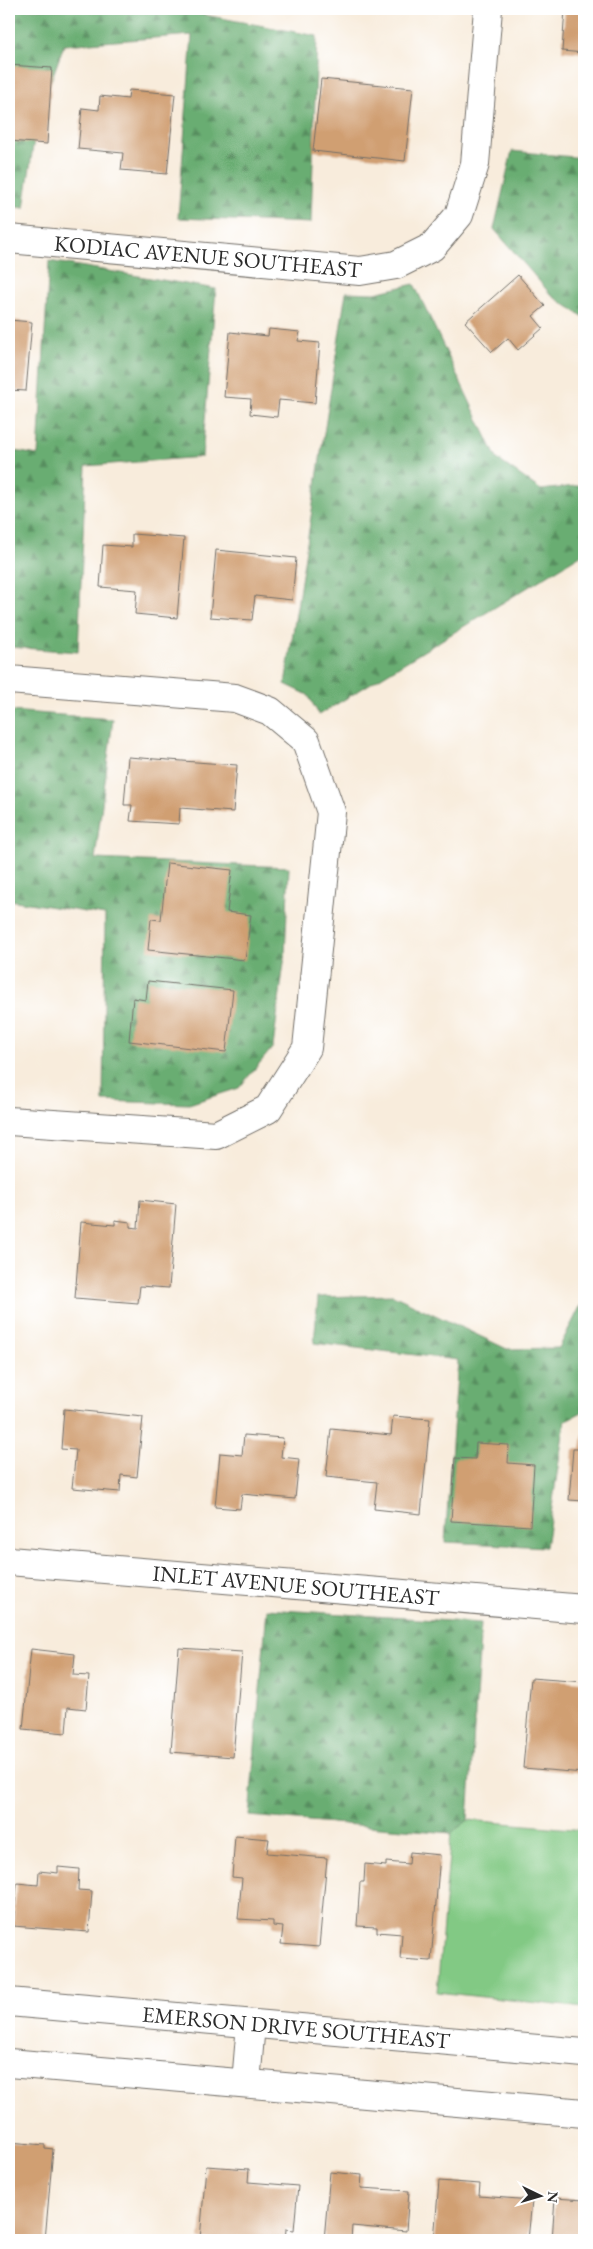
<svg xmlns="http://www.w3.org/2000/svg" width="593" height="2249" font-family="'EB Garamond',serif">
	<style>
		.green { fill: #82c984; stroke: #567a58 }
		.forest { fill: url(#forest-firs); stroke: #4a6c4e }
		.building { fill: #d09f72 }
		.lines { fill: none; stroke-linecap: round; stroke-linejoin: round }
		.minor-casing { stroke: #736f69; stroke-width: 30 }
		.minor { stroke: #fff; stroke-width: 28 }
		.labels { text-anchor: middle; stroke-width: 4; stroke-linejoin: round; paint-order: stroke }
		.street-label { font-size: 22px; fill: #2b2b2b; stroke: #fff }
	</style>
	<defs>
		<pattern id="forest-firs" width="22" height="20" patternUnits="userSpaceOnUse" patternTransform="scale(1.25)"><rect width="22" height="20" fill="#69ad72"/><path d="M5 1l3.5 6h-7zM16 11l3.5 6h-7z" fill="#578d5e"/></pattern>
	</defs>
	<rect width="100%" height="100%" fill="#fff"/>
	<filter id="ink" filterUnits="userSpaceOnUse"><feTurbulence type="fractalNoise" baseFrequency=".02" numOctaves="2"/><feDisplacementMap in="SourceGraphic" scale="10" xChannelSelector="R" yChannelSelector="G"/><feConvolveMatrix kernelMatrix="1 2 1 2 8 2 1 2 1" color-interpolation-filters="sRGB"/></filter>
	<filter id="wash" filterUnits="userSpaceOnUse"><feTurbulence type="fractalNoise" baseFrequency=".0096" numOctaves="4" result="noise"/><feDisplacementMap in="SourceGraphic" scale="20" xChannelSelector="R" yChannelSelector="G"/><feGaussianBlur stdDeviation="1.12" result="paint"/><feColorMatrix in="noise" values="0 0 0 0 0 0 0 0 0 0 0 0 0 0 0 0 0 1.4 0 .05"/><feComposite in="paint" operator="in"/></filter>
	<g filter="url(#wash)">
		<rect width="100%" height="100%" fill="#f8ecdc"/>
		<path class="green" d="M468 1820 584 1830V2008L437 1992 451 1833Z"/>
		<g class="forest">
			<path d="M9 9H189V12L317 36 311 223 178 218 192 35 64 45 37 119 24 208 9 206Z"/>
			<path d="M512 151 584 158V317L552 296 494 229Z"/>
			<path d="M49 261 216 289 202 457 86 466 78 652 9 647V450L38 455Z"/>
			<path d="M414 284 497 459 541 490 584 485V553L319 715 308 695 285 684 346 292 375 293Z"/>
			<path d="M11 711 113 719 95 859 289 867 285 955 273 1047 239 1088 189 1104 103 1101 105 915 9 900V734Z"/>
			<path d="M393 1295 507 1349 559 1348 584 1299V1411L565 1421 546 1547 445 1542 458 1360 314 1343 318 1297Z"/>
			<path d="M267 1609 481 1623 468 1820 451 1833 249 1816Z"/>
		</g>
		<g id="blocks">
			<g class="building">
				<path d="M565 9H584V53L562 51Z"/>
				<path d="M9 65 52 68 47 144 9 141Z"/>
				<path d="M321 79 413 88 405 161 313 151Z"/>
				<path d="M129 90 175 94 167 174 121 170 123 153 78 149 82 108 99 110 100 96 128 99Z"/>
				<path d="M518 275 545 306 533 316 543 328 518 350 508 338 492 352 465 322Z"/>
				<path d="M9 320 32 322 26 391 9 390Z"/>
				<path d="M269 329 300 332 298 341 320 343 315 403 279 400 277 417 250 414 251 399 224 397 230 332 268 336Z"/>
				<path d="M132 534 184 538 177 618 135 614 137 590 100 587 103 545 132 547Z"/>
				<path d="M216 550 296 558 292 600 255 596 252 620 210 617Z"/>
				<path d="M128 757 237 765 233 812 180 808 179 824 130 821 132 805H124Z"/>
				<path d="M167 863 232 870 227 912 251 915 245 960 148 950 151 919 161 920Z"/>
				<path d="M148 981 233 990 226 1052 129 1041 133 998 146 1000Z"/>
				<path d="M140 1200 176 1204 169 1288 140 1286 138 1303 75 1298 81 1222 115 1225V1220L130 1222V1227L138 1228Z"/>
				<path d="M64 1409 143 1417 137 1477 121 1475 120 1492 72 1488 76 1450 61 1449Z"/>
				<path d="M393 1416 430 1419 421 1514 374 1509 377 1482 326 1477 331 1429 391 1435Z"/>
				<path d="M244 1435 283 1438 281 1457 299 1459 295 1499 242 1494 240 1509 215 1507 220 1453 242 1455Z"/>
				<path d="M583 1435H584V1501L569 1500 573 1449H581Z"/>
				<path d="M476 1443 509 1445 508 1463 534 1465 530 1526 451 1521 455 1458 475 1459Z"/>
				<path d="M179 1648 242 1652 233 1757 171 1752Z"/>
				<path d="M31 1649 75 1654 73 1675 89 1676 86 1709 68 1707 66 1733 23 1729Z"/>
				<path d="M531 1678 584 1682V1773L523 1768Z"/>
				<path d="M235 1836 269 1839 267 1853 327 1858 319 1947 281 1944 283 1927 273 1926V1921L238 1919 242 1878 232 1877Z"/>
				<path d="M410 1852 440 1855 431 1961 400 1959 402 1934 377 1932V1927L357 1926 360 1882H364L365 1864 386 1866V1862L409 1864Z"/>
				<path d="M58 1867 79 1869 78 1890 92 1891 89 1932 13 1926 17 1883 38 1885 39 1871 58 1873Z"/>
				<path d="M9 2142 45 2145V2148L53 2149 45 2240 9 2237V2202H11V2195H9Z"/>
				<path d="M206 2166 249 2169 248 2182 298 2186 294 2230 286 2229 285 2240 227 2237V2240H200Z"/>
				<path d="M330 2172 362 2175 361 2188 409 2191 406 2231 352 2226 351 2240H324Z"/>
				<path d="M439 2181 480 2184 479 2196 532 2200 528 2240H434Z"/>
				<path d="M555 2198 584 2200V2240H552Z"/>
			</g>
		</g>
	</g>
	<g filter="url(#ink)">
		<use href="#blocks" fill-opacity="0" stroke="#736f69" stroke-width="1"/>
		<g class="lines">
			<defs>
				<g id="minor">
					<path d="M9 239 360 271 396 265 432 247 459 215 475 164 488 9"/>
					<path d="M9 680 235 698 270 711 306 741 331 812 307 1048 268 1109 216 1135 9 1121"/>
					<path d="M9 1561 584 1609"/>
					<path d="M9 2002 584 2053"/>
					<path d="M9 2063 584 2113"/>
					<path d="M246 2083 251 2024"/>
				</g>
			</defs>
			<use href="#minor" class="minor-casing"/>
			<use href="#minor" class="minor"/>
		</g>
	</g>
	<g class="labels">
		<g class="street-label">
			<text transform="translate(208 256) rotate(5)" y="8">KODIAC AVENUE SOUTHEAST</text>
			<text transform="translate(296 1585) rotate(5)" y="8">INLET AVENUE SOUTHEAST</text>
			<text transform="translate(296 2027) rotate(5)" y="8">EMERSON DRIVE SOUTHEAST</text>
		</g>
	</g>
	<rect width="593" height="2249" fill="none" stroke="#fff" stroke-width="30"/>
	<g transform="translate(540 2196) rotate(95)" stroke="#ffffff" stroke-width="4" paint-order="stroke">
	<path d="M0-4L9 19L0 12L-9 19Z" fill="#2b2b2b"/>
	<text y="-8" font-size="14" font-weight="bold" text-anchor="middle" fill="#2b2b2b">N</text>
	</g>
</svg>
